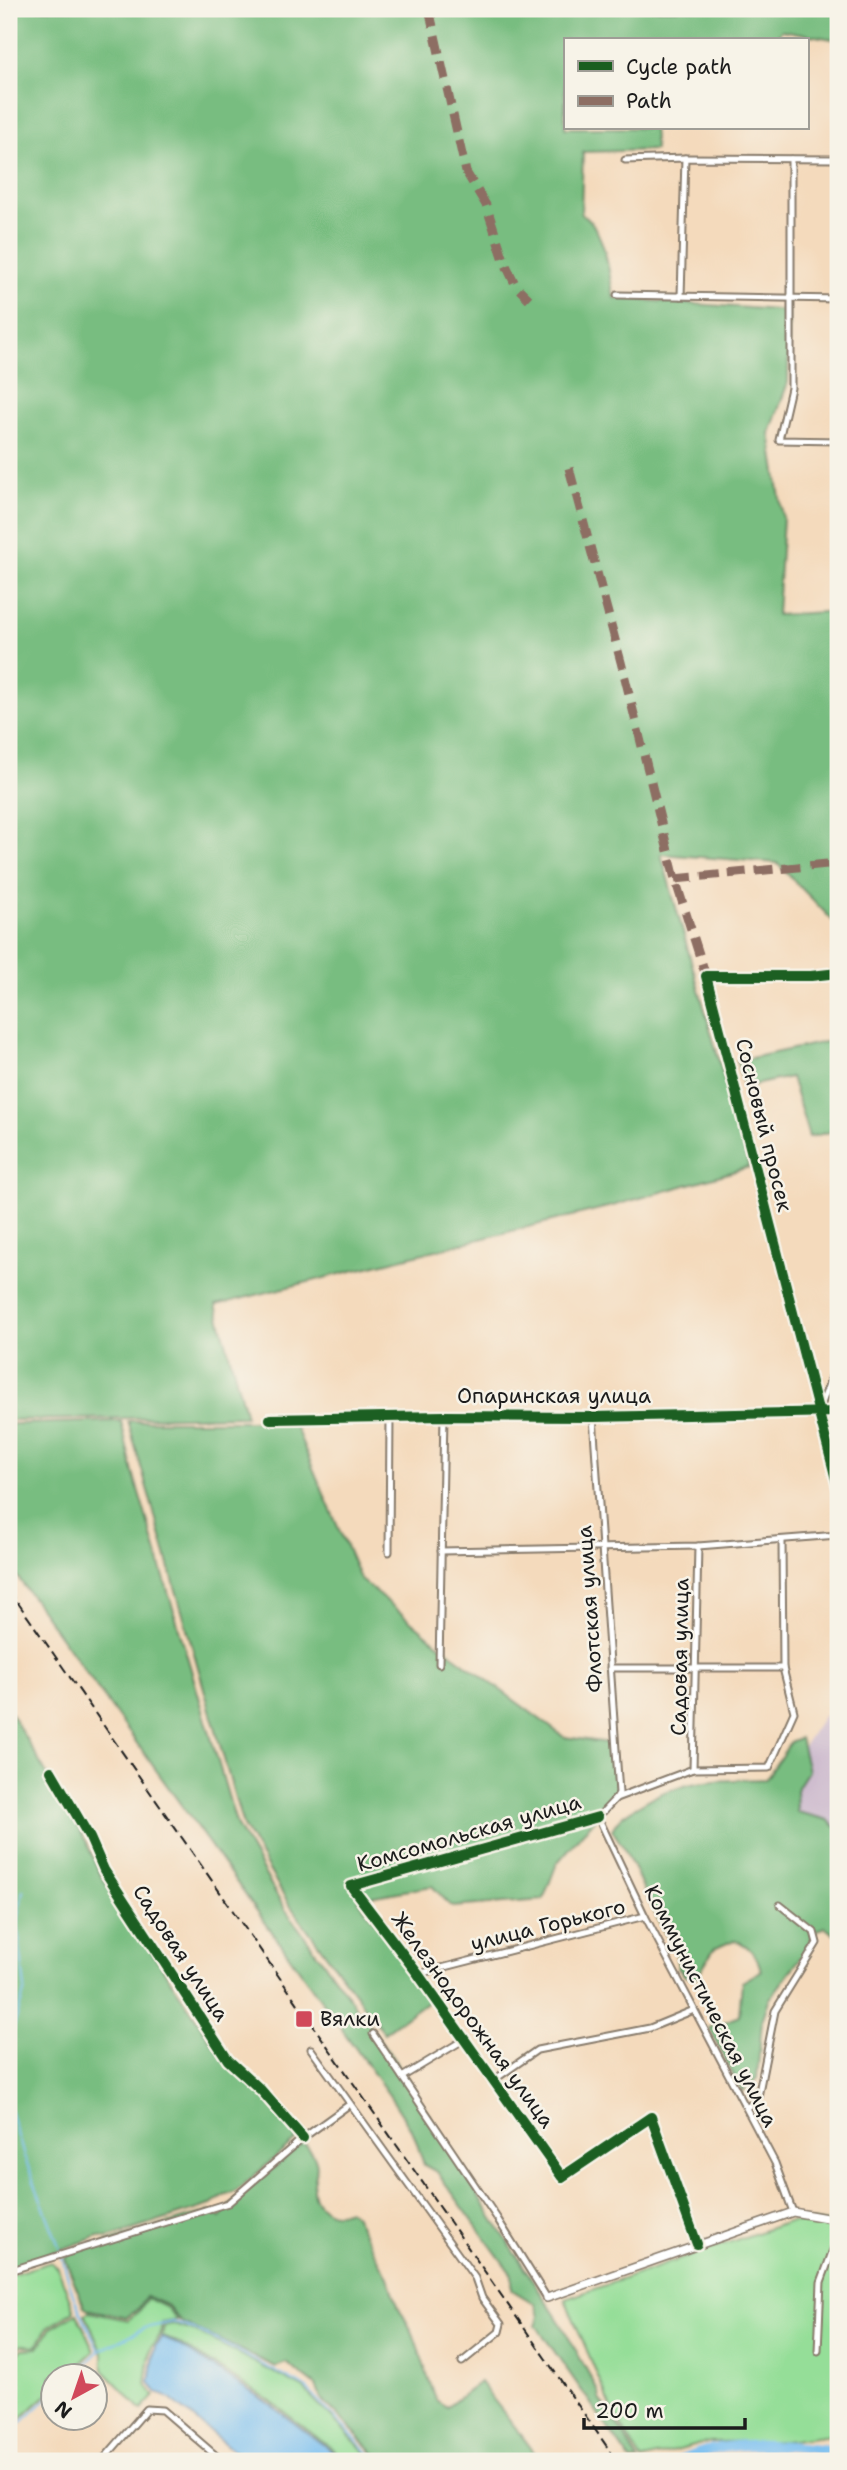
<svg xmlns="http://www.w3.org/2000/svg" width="847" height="2470" font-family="'Shantell Sans',sans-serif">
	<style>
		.industrial { fill: #cfbdcf }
		.green { fill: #95de98; stroke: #587d5a; stroke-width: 2 }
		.forest { fill: #78bd80; stroke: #4a6c4e; stroke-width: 2 }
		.water { fill: #7ac0f1; stroke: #4b6e86; stroke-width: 2 }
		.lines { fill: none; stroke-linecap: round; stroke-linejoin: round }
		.stream { stroke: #7ac0f1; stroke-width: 2 }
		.river { stroke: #7ac0f1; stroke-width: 10 }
		.street-casing { stroke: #887b6c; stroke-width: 9 }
		.secondary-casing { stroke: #887b6c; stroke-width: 10 }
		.street { stroke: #fff; stroke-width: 5 }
		.secondary { stroke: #fff; stroke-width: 7 }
		.rail { stroke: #1c1c1c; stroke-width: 2; stroke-dasharray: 10 5; stroke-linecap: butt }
		.quiet { stroke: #8d6e63; stroke-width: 9; stroke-dasharray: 18 9; stroke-linecap: butt }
		.cycleway-casing { stroke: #f7f3e8; stroke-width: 15 }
		.cycleway { stroke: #1b5e20; stroke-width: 10 }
		.poi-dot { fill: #d1495b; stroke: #f7f3e8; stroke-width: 2.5 }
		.labels { text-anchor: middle; stroke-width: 5; stroke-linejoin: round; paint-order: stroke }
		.street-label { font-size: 21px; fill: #1c1c1c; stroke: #f7f3e8 }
		.poi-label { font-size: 21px; fill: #1c1c1c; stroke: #f7f3e8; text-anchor: start }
	</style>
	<rect width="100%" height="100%" fill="#f7f3e8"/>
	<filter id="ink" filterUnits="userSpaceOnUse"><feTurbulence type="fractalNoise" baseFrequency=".0143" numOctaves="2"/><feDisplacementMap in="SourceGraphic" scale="14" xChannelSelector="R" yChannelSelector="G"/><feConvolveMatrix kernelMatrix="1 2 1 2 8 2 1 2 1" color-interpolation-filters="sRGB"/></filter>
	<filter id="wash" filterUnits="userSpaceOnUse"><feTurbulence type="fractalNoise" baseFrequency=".00686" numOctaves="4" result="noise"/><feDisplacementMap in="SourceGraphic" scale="28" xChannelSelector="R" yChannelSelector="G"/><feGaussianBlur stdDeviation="1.57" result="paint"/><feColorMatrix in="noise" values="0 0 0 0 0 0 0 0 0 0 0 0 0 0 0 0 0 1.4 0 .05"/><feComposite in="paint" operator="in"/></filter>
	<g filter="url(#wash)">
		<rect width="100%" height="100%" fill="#f4dabc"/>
		<path class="industrial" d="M824 1715 838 1723V1932L784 1775Z"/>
		<g class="green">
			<path d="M813 2221 838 2225V2420L832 2440 831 2435 785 2441 708 2442 641 2460 611 2407 565 2299 788 2222Z"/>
			<path d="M51 2262 58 2268 74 2311 47 2328 37 2346 21 2345 9 2356V2275Z"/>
			<path d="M147 2298 167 2308 177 2320 162 2323 160 2336 151 2347 146 2384 155 2396 142 2410 103 2370V2354L85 2314 89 2312 128 2320 140 2310Z"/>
			<path d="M77 2313 94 2351 68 2375 52 2376V2390L18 2421 9 2422V2361L22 2349 38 2348 50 2329Z"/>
			<path d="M172 2324 199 2333 303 2388 374 2461H348L267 2399 177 2342 162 2337 164 2326Z"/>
		</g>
		<g class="forest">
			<path d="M9 9H838V40L782 30 774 40H565V128H653L655 150 583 152 581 213C606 229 608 271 614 298L789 311 788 382 770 433 783 518 777 615 838 611V926L777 863 661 854 749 1167 616 1205 216 1305 246 1416 13 1420 9 1422Z"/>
			<path d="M838 1039V1130L809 1137 791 1077 744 1087 737 1061Z"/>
			<path d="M121 1421 133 1472 237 1826 285 1909 406 2076 477 2194 561 2324 599 2392 600 2399 623 2433 638 2461H631L536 2325 539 2316 535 2304 512 2290V2275L437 2172 424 2165 413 2132 389 2095 9 1565V1426L13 1424Z"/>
			<path d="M128 1421H293L360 1579 441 1646 564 1737 609 1743 618 1792 557 1863 543 1900 452 1907 432 1886 358 1899 432 1998 384 2033 289 1904 243 1826Z"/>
			<path d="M9 1710 86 1841 101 1876 226 2063 259 2092 294 2133 296 2140 235 2192 224 2196 211 2205 107 2238 99 2236 9 2268Z"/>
			<path d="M800 1738 808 1771 796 1790 797 1812 828 1820 838 1829V1937L824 1927 814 1933 804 1953 769 2000 762 2021 757 2078 742 2092 709 2028 739 2016 742 1982 761 1971C758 1956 749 1945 734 1940L714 1949 696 1978 685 1976 678 1968 675 1946 664 1932 624 1848 612 1830C618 1817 627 1812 639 1805 682 1778 717 1781 766 1779L790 1743Z"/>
			<path d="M303 2143C309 2148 314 2154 316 2161 319 2170 314 2179 313 2188 312 2200 325 2214 338 2213 342 2213 345 2211 348 2210L353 2213 387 2275 400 2310 413 2333 436 2400 447 2407 480 2382C500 2409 522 2434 540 2461H382L321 2398 316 2386 286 2363 276 2367 181 2322 168 2306 146 2296 139 2308 127 2317 90 2310 84 2306 65 2259 71 2253 210 2211 221 2218 231 2204Z"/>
		</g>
		<path class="water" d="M162 2338 177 2344 265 2401 345 2461H246L169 2398 157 2392 150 2383 155 2346Z"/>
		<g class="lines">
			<g class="stream">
				<path d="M9 2043 25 1989 17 1919 23 1891"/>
				<path d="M9 2107 24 2156 60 2249"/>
				<path d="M62 2258 73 2295 99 2351"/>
				<path d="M73 2376 99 2351 145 2328 173 2322 201 2332 305 2387 377 2461"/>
				<path d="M9 2434 52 2394"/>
			</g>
			<path class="river" d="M680 2461C728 2436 787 2446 838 2451"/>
		</g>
	</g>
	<g filter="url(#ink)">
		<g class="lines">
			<defs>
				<g id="street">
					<path d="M791 159V388L779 440 838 441"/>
					<path d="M625 160 685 158 838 159"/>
					<path d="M617 295 838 299"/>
					<path d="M681 296 685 158"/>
					<path d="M838 973 811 976H706L838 1487"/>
					<path d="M819 1412 838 1358"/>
					<path d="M593 1417 619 1793 616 1798"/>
					<path d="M270 1419 444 1416 593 1417 838 1412"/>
					<path d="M441 1551 698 1546 838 1535"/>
					<path d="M389 1552 390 1417"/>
					<path d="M439 1664 444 1416"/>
					<path d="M610 1668H783"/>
					<path d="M693 1769 698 1546"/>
					<path d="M51 1771 90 1838 104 1870 228 2060 261 2090 303 2138"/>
					<path d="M598 1817 351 1886 418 1974 562 2177 651 2117 697 2244"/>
					<path d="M598 1817 645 1916 775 2163 793 2212"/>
					<path d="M598 1817 616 1798 693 1769 769 1768 794 1712 783 1668 782 1541"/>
					<path d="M418 1974 645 1916"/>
					<path d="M373 2034 497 2218 547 2298"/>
					<path d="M311 2049 475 2278 482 2298 501 2324 499 2332 462 2362"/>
					<path d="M402 2077 465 2039"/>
					<path d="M494 2080 537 2050 650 2028 694 2010"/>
					<path d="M747 2107 755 2102 758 2097 775 2011 817 1943 814 1932 780 1905"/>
					<path d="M9 2271 228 2203 303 2138 350 2104"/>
					<path d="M818 2351 821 2282 838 2236"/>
					<path d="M102 2461 147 2409 163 2410 222 2461"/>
				</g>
				<path id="secondary" d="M547 2298 793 2212 838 2220"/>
			</defs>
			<use href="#street" class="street-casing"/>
			<use href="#secondary" class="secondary-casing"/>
			<use href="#street" class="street"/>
			<use href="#secondary" class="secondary"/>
			<path class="rail" d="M9 1590 617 2461"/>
			<g class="quiet">
				<path d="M429 9 466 172 486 205 505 263 516 286 529 299"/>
				<path d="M569 468 621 662 675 879 706 976"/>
				<path d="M675 879 838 863"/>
			</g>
			<defs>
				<g id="cycleway">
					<path d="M838 973 811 976H706L838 1487"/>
					<path d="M270 1419 444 1416 593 1417 838 1412"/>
					<path d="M51 1771 90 1838 104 1870 228 2060 261 2090 303 2138"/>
					<path d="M598 1817 351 1886 418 1974 562 2177 651 2117 697 2244"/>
				</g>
			</defs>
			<use href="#cycleway" class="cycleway-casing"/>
			<use href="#cycleway" class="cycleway"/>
		</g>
	</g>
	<rect class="poi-dot" x="295" y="2010" width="18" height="18" rx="3.5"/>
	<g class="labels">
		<g class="street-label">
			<text transform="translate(764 1125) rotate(76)" y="7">Сосновый просек</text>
			<text x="554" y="1403">Опаринская улица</text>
			<text transform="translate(590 1609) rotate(-94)" y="7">Флотская улица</text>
			<text transform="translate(680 1657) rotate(-89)" y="7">Садовая улица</text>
			<text transform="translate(469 1833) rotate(-16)" y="7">Комсомольская улица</text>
			<text transform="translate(548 1925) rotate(-14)" y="7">улица Горького</text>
			<text transform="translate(181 1953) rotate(57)" y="7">Садовая улица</text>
			<text transform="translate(711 2006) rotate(63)" y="7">Коммунистическая улица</text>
			<text transform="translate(473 2020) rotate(54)" y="7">Железнодорожная улица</text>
		</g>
		<g class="poi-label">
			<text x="320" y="2026">Вялки</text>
		</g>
	</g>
	<rect width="847" height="2470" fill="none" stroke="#f7f3e8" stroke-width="35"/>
	<rect x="564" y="38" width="245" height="91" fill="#f7f3e8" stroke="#9f9d96" stroke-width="2"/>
	<rect x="578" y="61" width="35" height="10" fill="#1b5e20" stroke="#9f9d96" stroke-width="2"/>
	<text x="626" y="74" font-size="21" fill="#1c1c1c">Cycle path</text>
	<rect x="578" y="96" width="35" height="10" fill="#8d6e63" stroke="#9f9d96" stroke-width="2"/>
	<text x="626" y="108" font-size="21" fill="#1c1c1c">Path</text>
	<g transform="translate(74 2397) rotate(220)"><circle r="33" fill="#f7f3e8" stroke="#9f9d96" stroke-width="2"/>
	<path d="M0-5L12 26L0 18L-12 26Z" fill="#d1495b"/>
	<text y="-10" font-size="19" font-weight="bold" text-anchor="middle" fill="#1c1c1c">N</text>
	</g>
	<path d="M584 2418v10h161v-10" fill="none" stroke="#1c1c1c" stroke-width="3.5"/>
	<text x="595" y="2418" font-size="21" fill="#1c1c1c" stroke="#f7f3e8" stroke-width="5" paint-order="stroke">200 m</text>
</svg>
